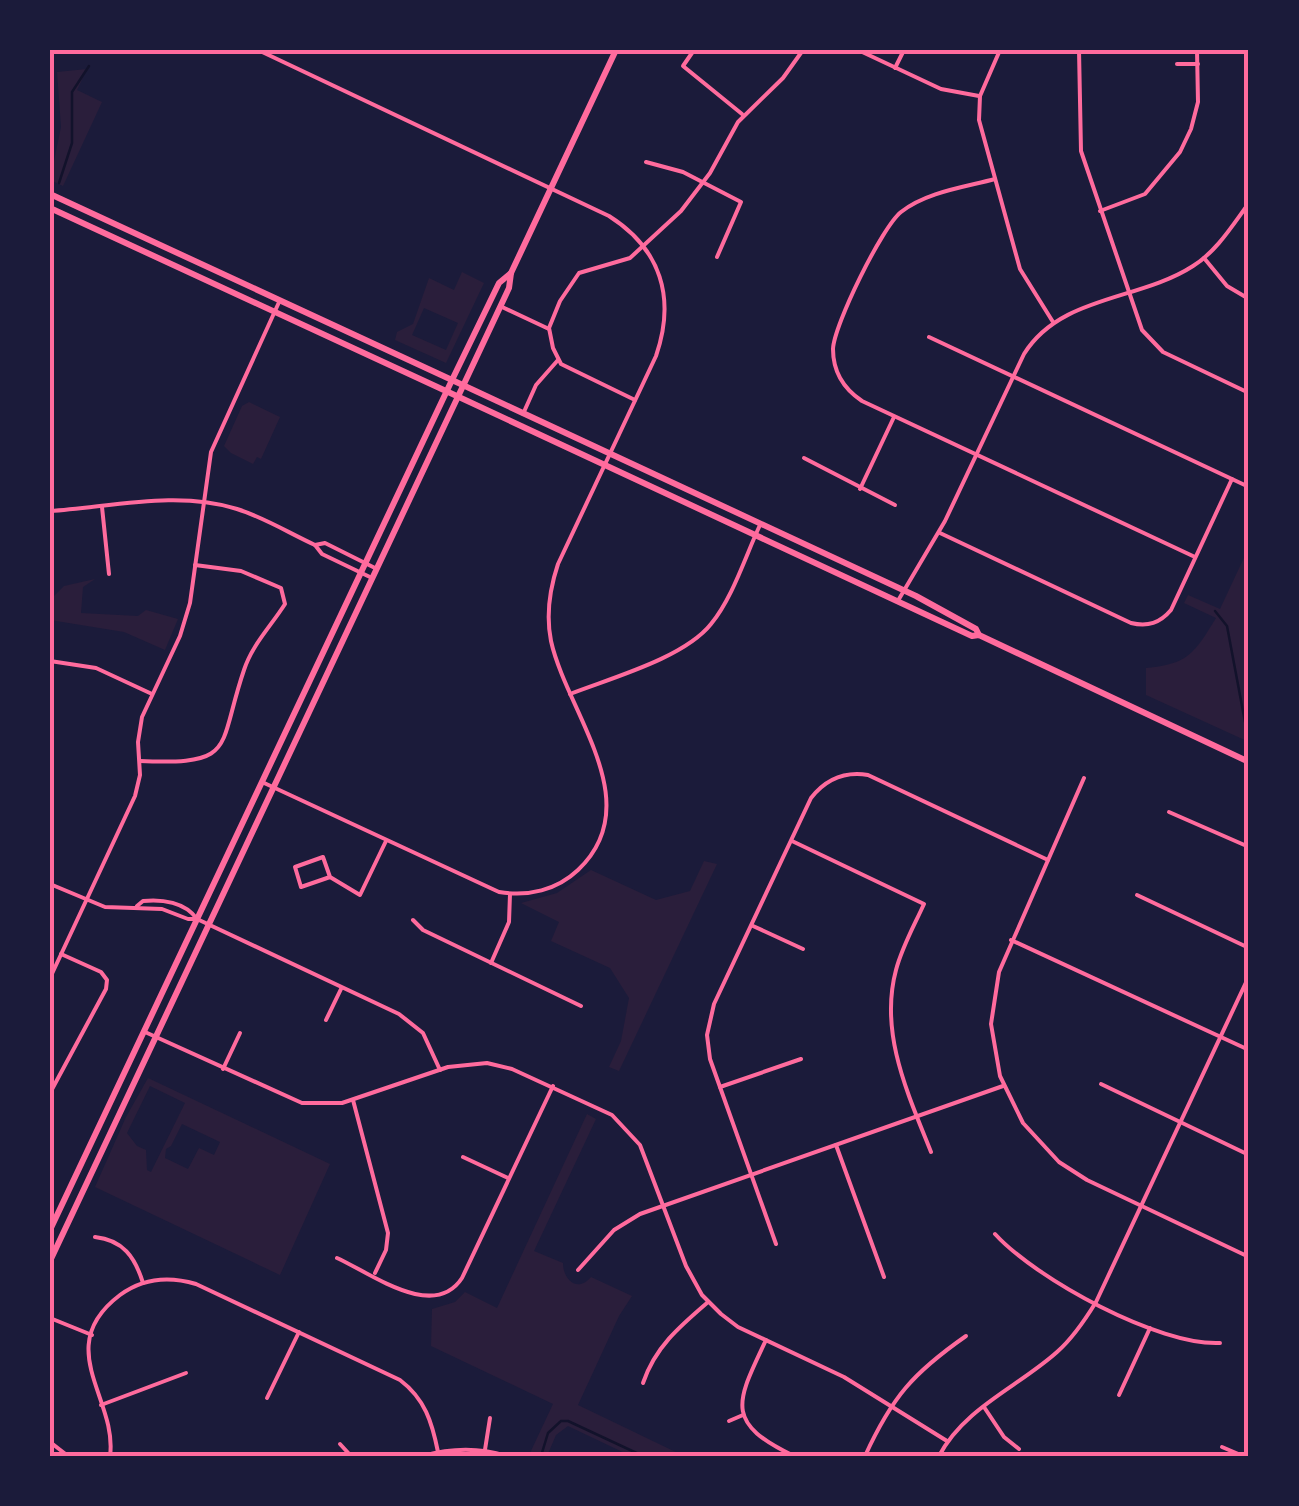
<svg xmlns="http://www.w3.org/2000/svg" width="1299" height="1506" font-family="'Titillium Web',sans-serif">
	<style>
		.green { fill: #2a1e3b; fill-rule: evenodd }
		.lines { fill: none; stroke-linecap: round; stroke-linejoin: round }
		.stream { stroke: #12122b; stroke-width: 2.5 }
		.minor { stroke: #ff6b9d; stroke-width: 4 }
		.secondary { stroke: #ff6b9d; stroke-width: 6 }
		.primary { stroke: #ff6b9d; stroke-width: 6 }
		.neatline { fill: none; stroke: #ff6b9d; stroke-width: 4 }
	</style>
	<rect width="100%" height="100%" fill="#1b1b3a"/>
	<g class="green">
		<path d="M87 69 77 90 102 102 63 186 50 180 61 127 57 72Z"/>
		<path d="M462 272 484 283 446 363 395 340 397 332 413 324 429 278 454 290ZM424 308 458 323 446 350 412 335Z"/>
		<path d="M249 402 280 417 261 459 257 457 253 464 231 453 224 446 242 406Z"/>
		<path d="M1249 547V742L1146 695V668C1188 664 1194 654 1216 618L1184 603 1188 595 1220 609Z"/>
		<path d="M95 579 83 587 81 613 138 616 146 610 178 619 165 650 124 632 50 620V600L64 586Z"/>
		<path d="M704 861 717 864 619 1071 609 1067 621 1041 629 998 610 968 551 941 559 922 521 903 557 893 591 870 656 900 690 891Z"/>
		<path d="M148 1078 330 1164 280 1275 95 1187 126 1117ZM150 1086 185 1103 151 1172 147 1170 146 1150 137 1146 127 1133ZM182 1124 220 1142 214 1155 199 1148 188 1169 165 1158 166 1149 171 1146Z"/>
		<path d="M587 1114 596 1119 534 1251 563 1263C563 1280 578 1293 591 1277L632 1296 619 1316 578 1405 684 1456H631L568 1426 556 1435 547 1456 530 1453 553 1404 431 1346 432 1309 455 1302 465 1292 497 1308Z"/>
	</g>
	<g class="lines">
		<g class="stream">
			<path d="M59 183 72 143V92L89 66"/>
			<path d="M1215 611 1227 626 1245 722 1249 713"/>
			<path d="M541 1456 548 1433 561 1421H568L643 1456"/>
		</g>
		<g class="minor">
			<path d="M258 50 609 216C661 249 676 298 656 356L558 564C550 588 546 616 551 641 567 713 649 803 578 870 557 890 528 897 499 892L262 782"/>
			<path d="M694 50 683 66 742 114"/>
			<path d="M858 50 941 89 979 96"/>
			<path d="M1000 50 980 96 979 120 1020 269 1053 322"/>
			<path d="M1079 50 1081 151 1142 330 1163 352 1249 393"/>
			<path d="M1177 64H1198"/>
			<path d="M895 68 904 50"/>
			<path d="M50 84V147"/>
			<path d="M646 162 683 172 741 202 717 257"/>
			<path d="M995 179C965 187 926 192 901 212 882 227 834 325 833 349 833 372 844 389 862 401L1195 557"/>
			<path d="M1100 211 1145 194 1180 152 1191 129 1198 102 1197 50"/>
			<path d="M1204 258 1227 286 1249 299"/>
			<path d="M500 306 549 329"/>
			<path d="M929 337 1249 487"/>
			<path d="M635 400 561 364 553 348 549 328 560 301 579 273 630 258 681 211 710 173 738 122 783 78 803 50"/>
			<path d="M523 414 536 385 558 360"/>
			<path d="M804 458 895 505"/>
			<path d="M860 489 894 417"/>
			<path d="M102 507 109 574"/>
			<path d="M50 511C110 507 178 490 237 509 263 517 289 533 315 545L322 554 372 578"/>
			<path d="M940 533 1131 623C1148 627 1160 623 1171 610L1232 479"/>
			<path d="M315 545 325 543 377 569"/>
			<path d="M899 599 945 521 1024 354C1061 295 1139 301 1193 266 1217 251 1232 226 1249 203"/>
			<path d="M50 661 96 668 152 694"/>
			<path d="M570 694C611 678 684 658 711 624 733 597 745 557 760 525"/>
			<path d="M140 761C238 765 217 749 244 670 252 645 271 626 285 604L281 588 241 571 195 565"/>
			<path d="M1084 778 999 972 991 1024 1000 1076 1023 1123 1059 1162 1087 1180 1249 1257"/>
			<path d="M1169 812 1249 847"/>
			<path d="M792 841 924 904C914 926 902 947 896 970 879 1033 908 1094 931 1152"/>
			<path d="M330 877 301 887 295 867 323 857 330 877 360 895 386 841"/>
			<path d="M50 884 105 907 162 909 188 919H197"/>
			<path d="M1137 895 1249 948"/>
			<path d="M137 906 143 901C162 899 185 902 197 919L399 1014 423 1033 440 1070"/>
			<path d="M413 920 423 930 581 1006"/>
			<path d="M753 926 803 949"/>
			<path d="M1011 940 1249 1050"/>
			<path d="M491 963 509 922 510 894"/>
			<path d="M50 978 135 796 140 775 138 742 142 717 180 636 190 603 211 452 280 300"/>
			<path d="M326 1020 341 989"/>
			<path d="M145 1032 302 1103H342L448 1067 487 1063 512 1069 612 1115 640 1145 686 1266 702 1295 721 1314 738 1327 844 1377 947 1441"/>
			<path d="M223 1069 240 1033"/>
			<path d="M1101 1084 1249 1155"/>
			<path d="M720 1087 801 1059"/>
			<path d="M50 1093 106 989 107 980 101 972 61 954"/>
			<path d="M353 1100 388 1233 386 1250 375 1273"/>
			<path d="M836 1145 884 1277"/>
			<path d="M463 1157 508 1178"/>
			<path d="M995 1234C1036 1279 1159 1346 1220 1343"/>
			<path d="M95 1237C123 1240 135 1257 143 1283"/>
			<path d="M776 1244 710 1059 707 1035 714 1004 811 798C826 779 844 771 868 775L1048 860"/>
			<path d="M337 1258C372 1274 434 1321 462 1278L553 1086"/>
			<path d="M578 1270 614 1230 640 1214 1003 1086"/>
			<path d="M50 1318 92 1335"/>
			<path d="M766 1340C737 1402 723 1422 794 1456"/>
			<path d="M643 1383C655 1347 680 1326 708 1302"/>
			<path d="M1119 1395 1150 1328"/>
			<path d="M267 1398 299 1332"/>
			<path d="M101 1405 186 1373"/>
			<path d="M984 1407 1004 1437 1019 1449"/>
			<path d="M729 1421 743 1415"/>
			<path d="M50 1442 68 1456"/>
			<path d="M340 1444 351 1456"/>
			<path d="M1222 1447 1243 1456"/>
			<path d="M110 1456C118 1399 51 1347 120 1295 143 1278 169 1276 196 1284L400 1380C425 1399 432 1422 438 1452"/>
			<path d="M201 1456H216"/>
			<path d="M423 1456C451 1448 478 1447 506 1456"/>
			<path d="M484 1456 490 1418"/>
			<path d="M865 1456C892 1397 913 1373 966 1336"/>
			<path d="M939 1456C964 1408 1018 1387 1057 1352 1073 1338 1085 1320 1096 1302L1249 976"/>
		</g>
		<g class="secondary">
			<path d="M50 194 452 380 499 283 511 273"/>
			<path d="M50 208 446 391"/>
			<path d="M463 386 509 288 511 273 616 50"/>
		</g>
		<g class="primary">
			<path d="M446 391 972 636 979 635 1249 762"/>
			<path d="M50 1230 452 380 916 596 976 629 979 635"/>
			<path d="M50 1261 463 386"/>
		</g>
	</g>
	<rect width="1299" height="1506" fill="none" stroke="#1b1b3a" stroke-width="105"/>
	<rect x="52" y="52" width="1194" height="1402" class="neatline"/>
</svg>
